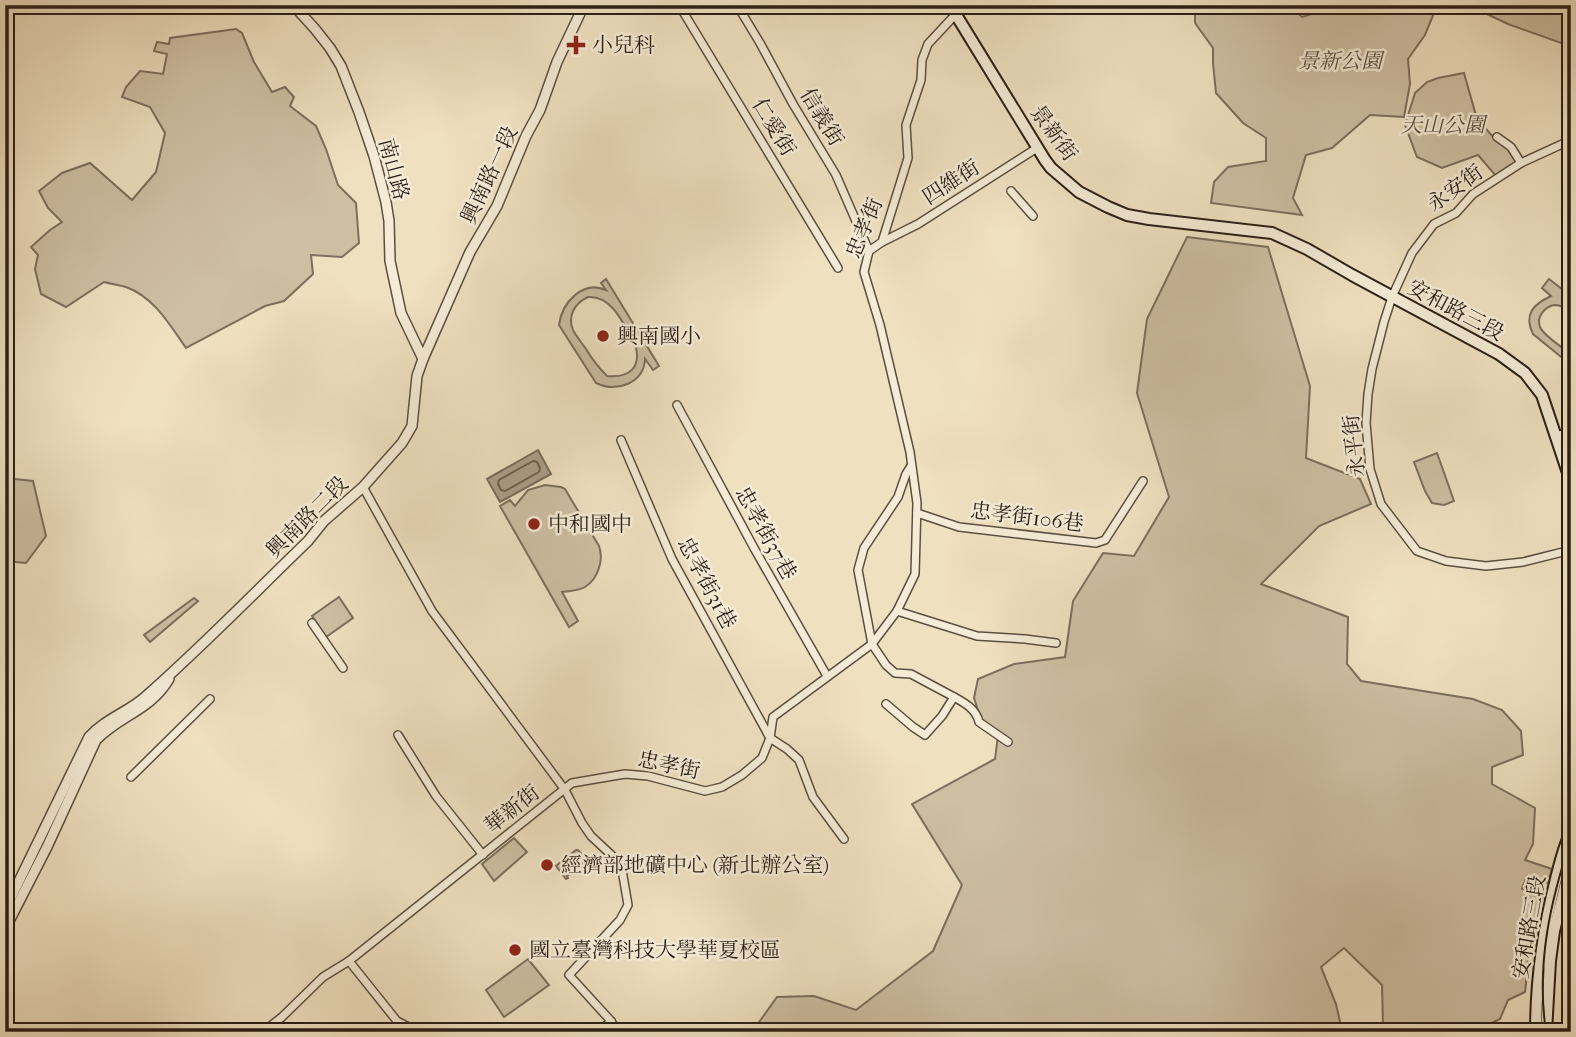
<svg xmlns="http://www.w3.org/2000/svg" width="1576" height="1037" font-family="'IM FELL French Canon','Noto Serif TC',serif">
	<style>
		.green { fill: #cebfa3; stroke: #7c6f5d; stroke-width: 2; fill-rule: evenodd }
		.water { fill: #ac9e87; stroke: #786b5a; stroke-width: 2 }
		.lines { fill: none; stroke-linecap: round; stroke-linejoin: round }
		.shore { stroke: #6b5e4f; stroke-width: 2 }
		.minor-casing { stroke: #5b4f41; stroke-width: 10 }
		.tertiary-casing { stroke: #5b4f41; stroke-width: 12 }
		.secondary-casing { stroke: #2a1f17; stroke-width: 14 }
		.minor { stroke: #f5ebd6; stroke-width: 7 }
		.tertiary { stroke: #f5ebd6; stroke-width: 9 }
		.secondary { stroke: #f5ebd6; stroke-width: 10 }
		.tram { stroke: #2a1f17; stroke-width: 2 }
		.poi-dot { fill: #8f2418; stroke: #f5ebd6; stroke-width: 2.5 }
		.labels { text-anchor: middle; stroke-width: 5; stroke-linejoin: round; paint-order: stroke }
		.poi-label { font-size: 21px; fill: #2a1f17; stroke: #f5ebd6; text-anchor: start }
		.park-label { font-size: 21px; font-style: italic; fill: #5b4f41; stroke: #f5ebd6 }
		.street-label { font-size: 21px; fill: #2a1f17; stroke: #f5ebd6 }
	</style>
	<rect width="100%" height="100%" fill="#efe0c0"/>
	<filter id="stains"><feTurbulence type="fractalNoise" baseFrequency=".00286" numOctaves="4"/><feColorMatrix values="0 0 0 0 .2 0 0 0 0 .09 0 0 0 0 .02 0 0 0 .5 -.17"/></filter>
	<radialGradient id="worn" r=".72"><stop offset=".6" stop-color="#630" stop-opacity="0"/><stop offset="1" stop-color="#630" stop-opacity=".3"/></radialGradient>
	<g class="green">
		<path d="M1195 5H1288L1302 17 1329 9V5H1464L1436 8 1425 35 1408 59 1410 84 1404 117 1370 115 1332 148 1306 155 1293 198 1302 215 1211 203 1214 182 1228 167 1266 161V138L1243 123 1216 93 1213 63V48L1195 23Z"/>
		<path d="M1468 5H1571V36L1561 43 1508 24Z"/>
		<path d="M236 29 242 33 254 62 272 92 285 87 294 97 290 106 316 126 326 149 338 185 356 203 359 243 342 257 311 255 313 274 284 301 265 306 186 348C170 325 154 297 126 287 119 285 111 284 104 282L66 307 41 294 35 269 38 255 31 247 50 230 62 222 48 208 39 191 62 173 90 163 132 200 156 172 165 133 150 107 122 97 126 87 140 71 163 74 167 54 154 51 157 42 169 44 170 38Z"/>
		<path d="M1464 73 1477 119 1495 139 1507 145 1517 163 1496 176 1478 155 1442 168 1417 157 1405 125 1415 93 1427 82 1438 78Z"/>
		<path d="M1187 237 1268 247 1310 386 1306 458 1360 479 1371 504 1319 526 1261 584 1348 617 1347 664 1361 681 1473 699 1502 710 1521 731 1523 755 1492 767V784L1535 808 1533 844 1525 860 1552 869 1548 883 1527 876 1522 889 1543 897 1531 937 1525 992 1508 1000 1500 1019 1473 1032H1424L1383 1027 1382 985 1344 948 1321 967 1336 1004 1341 1026C1324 1033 1308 1033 1290 1028L1289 1032H752L777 997 814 996 856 1010 933 951 962 885 912 804 995 759 998 735 983 726 974 698 978 679 1014 664 1065 657 1073 601 1103 553 1134 556 1169 497 1137 393 1147 319Z"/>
		<path d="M606 279 659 366 653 370 645 359C644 383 617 393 596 383L559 325C562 302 583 280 606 290L601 283ZM588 297C613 295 624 326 635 344 642 367 630 378 607 376 598 367 592 359 586 349 582 343 576 336 573 330 567 316 575 303 588 297Z"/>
		<path d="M1549 279 1571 296V312C1566 309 1561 305 1555 305 1545 306 1536 317 1540 327 1544 336 1563 348 1571 354V365L1533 334C1523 314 1534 304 1551 296L1542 288Z"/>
		<path d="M1437 453 1454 501 1444 505 1432 503 1425 491 1414 462Z"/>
		<path d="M5 478 33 481 46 536 26 563 5 561Z"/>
		<path d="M545 485 561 487 565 489 599 546C604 560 598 579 585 587 578 591 569 591 562 592L578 621 569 627 500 506 510 500 515 506 528 490Z"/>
		<path d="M339 597 353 618 326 637 312 616Z"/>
		<path d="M194 598 198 601 150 642 144 635Z"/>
		<path d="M514 838 527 852 494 881 482 864Z"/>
		<path d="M576 850H578L587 860 586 864 584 862 567 876 568 878 566 879 556 866Z"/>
		<path d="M528 959 549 985 504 1017 486 990Z"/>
	</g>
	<path class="water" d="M538 450 551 474 500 502 487 479Z"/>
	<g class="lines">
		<path class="shore" d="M533 461 537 462 540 468 539 472 505 491 501 490 498 484 499 480Z"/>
		<defs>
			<g id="minor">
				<path d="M679 5 838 268"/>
				<path d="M737 5 760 43 793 104 836 175 869 251"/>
				<path d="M1497 137 1511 147 1521 163"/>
				<path d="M1571 140 1521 163 1473 194 1456 213 1434 224 1412 253 1392 297 1384 322 1372 369 1368 394 1366 423 1370 469 1381 504 1417 551 1446 561 1486 566 1523 562 1571 550"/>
				<path d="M1011 191 1033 216"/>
				<path d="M882 242 908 158 906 125 921 80 922 60 928 44 956 14"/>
				<path d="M677 405 754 548 827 676"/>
				<path d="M1556 436 1571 432"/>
				<path d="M621 440 672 559 770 738 787 749 799 760 813 797 844 839"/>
				<path d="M363 487 432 611 565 790 582 823 591 836 621 864 628 905 620 920 569 975 611 1021 617 1032"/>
				<path d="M917 513 959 527 1096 543 1105 540 1143 481"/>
				<path d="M897 611 977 636 1025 639 1056 643"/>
				<path d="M312 623 343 668"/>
				<path d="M954 697C965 703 976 709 979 722L1008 742"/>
				<path d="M886 704 913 727 925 735 942 716 954 697 911 674 895 673 886 665 872 644 858 570 864 548 898 497 906 474 911 466"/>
				<path d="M398 735 436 796 483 855"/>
				<path d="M131 777 210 699"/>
				<path d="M349 961 397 1021 418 1032"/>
				<path d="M263 1032 282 1017 323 977 349 961 572 783 625 774 648 776 705 791 722 787 742 775 762 758 770 738 773 717 872 644 897 611 915 574 917 503 910 452 880 325 864 272 869 251 882 242 918 224 1037 148"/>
				<path d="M599 1032 611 1021"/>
			</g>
			<g id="tertiary">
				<path d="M290 5 296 8 315 29 330 48 341 66 359 112 374 156 386 202 389 221 390 261 401 313 423 359"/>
				<path d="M5 910 89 737C105 719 128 712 145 697 202 647 254 593 308 541L324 521 363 487 402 443 412 426 417 376 423 359 470 252 497 206 526 136 540 110 557 62 584 5"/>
				<path d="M5 929 47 847 96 740C120 715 150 711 169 679"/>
			</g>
			<g id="secondary">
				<path d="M950 5 1045 160 1051 168 1079 192 1108 207 1127 215 1149 219 1272 233 1307 249 1352 275 1499 354 1525 373 1542 395 1571 482"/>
				<path d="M1536 1032C1536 979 1543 930 1556 879 1560 863 1564 846 1571 832"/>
				<path d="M1546 1032 1550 961 1554 931 1571 862"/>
			</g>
		</defs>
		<use href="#minor" class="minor-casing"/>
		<use href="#tertiary" class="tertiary-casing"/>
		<use href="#secondary" class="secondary-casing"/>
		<use href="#minor" class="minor"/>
		<use href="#tertiary" class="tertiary"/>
		<use href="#secondary" class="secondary"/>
		<path class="tram" d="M1546 1032C1536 965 1550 902 1571 839"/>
	</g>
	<g class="poi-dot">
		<path d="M572.5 34.5h7v7h7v7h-7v7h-7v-7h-7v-7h7z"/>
		<circle cx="603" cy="336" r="7"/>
		<circle cx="534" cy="524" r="7"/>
		<circle cx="547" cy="865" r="7"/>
		<circle cx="515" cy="950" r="7"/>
	</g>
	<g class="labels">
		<g class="poi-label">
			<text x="592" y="52">小兒科</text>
			<text x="617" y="343">興南國小</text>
			<text x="548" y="531">中和國中</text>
			<text x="561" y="872">經濟部地礦中心 (新北辦公室)</text>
			<text x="529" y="957">國立臺灣科技大學華夏校區</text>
		</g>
		<g class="park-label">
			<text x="1340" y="68">景新公園</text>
			<text x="1443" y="132">天山公園</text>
		</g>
		<g class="street-label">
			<text transform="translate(822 117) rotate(59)" y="7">信義街</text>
			<text transform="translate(774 127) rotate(59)" y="7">仁愛街</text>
			<text transform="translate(1054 133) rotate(54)" y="7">景新街</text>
			<text transform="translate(394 169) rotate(75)" y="7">南山路</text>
			<text transform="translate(489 175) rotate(-65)" y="7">興南路一段</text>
			<text transform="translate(951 182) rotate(-33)" y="7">四維街</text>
			<text transform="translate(1455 188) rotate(-36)" y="7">永安街</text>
			<text transform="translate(864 228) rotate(-67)" y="7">忠孝街</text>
			<text transform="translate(1456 310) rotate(28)" y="7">安和路三段</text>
			<text transform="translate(1354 446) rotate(-96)" y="7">永平街</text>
			<text transform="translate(307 517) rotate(-45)" y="7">興南路二段</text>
			<text transform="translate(1027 517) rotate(7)" y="7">忠孝街106巷</text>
			<text transform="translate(766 533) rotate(61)" y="7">忠孝街37巷</text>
			<text transform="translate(707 583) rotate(62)" y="7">忠孝街31巷</text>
			<text transform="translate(669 765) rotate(12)" y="7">忠孝街</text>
			<text transform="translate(512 809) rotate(-38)" y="7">華新街</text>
			<text transform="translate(1529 927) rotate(-80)" y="7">安和路三段</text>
		</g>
	</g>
	<rect width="1576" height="1037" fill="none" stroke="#efe0c0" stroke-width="28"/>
	<rect x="7" y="7" width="1562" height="1023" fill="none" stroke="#2a1f17" stroke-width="3.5"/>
	<rect x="14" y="14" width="1548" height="1009" fill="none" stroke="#2a1f17" stroke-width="2"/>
	<rect width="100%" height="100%" filter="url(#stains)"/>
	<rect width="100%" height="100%" fill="url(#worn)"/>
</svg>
